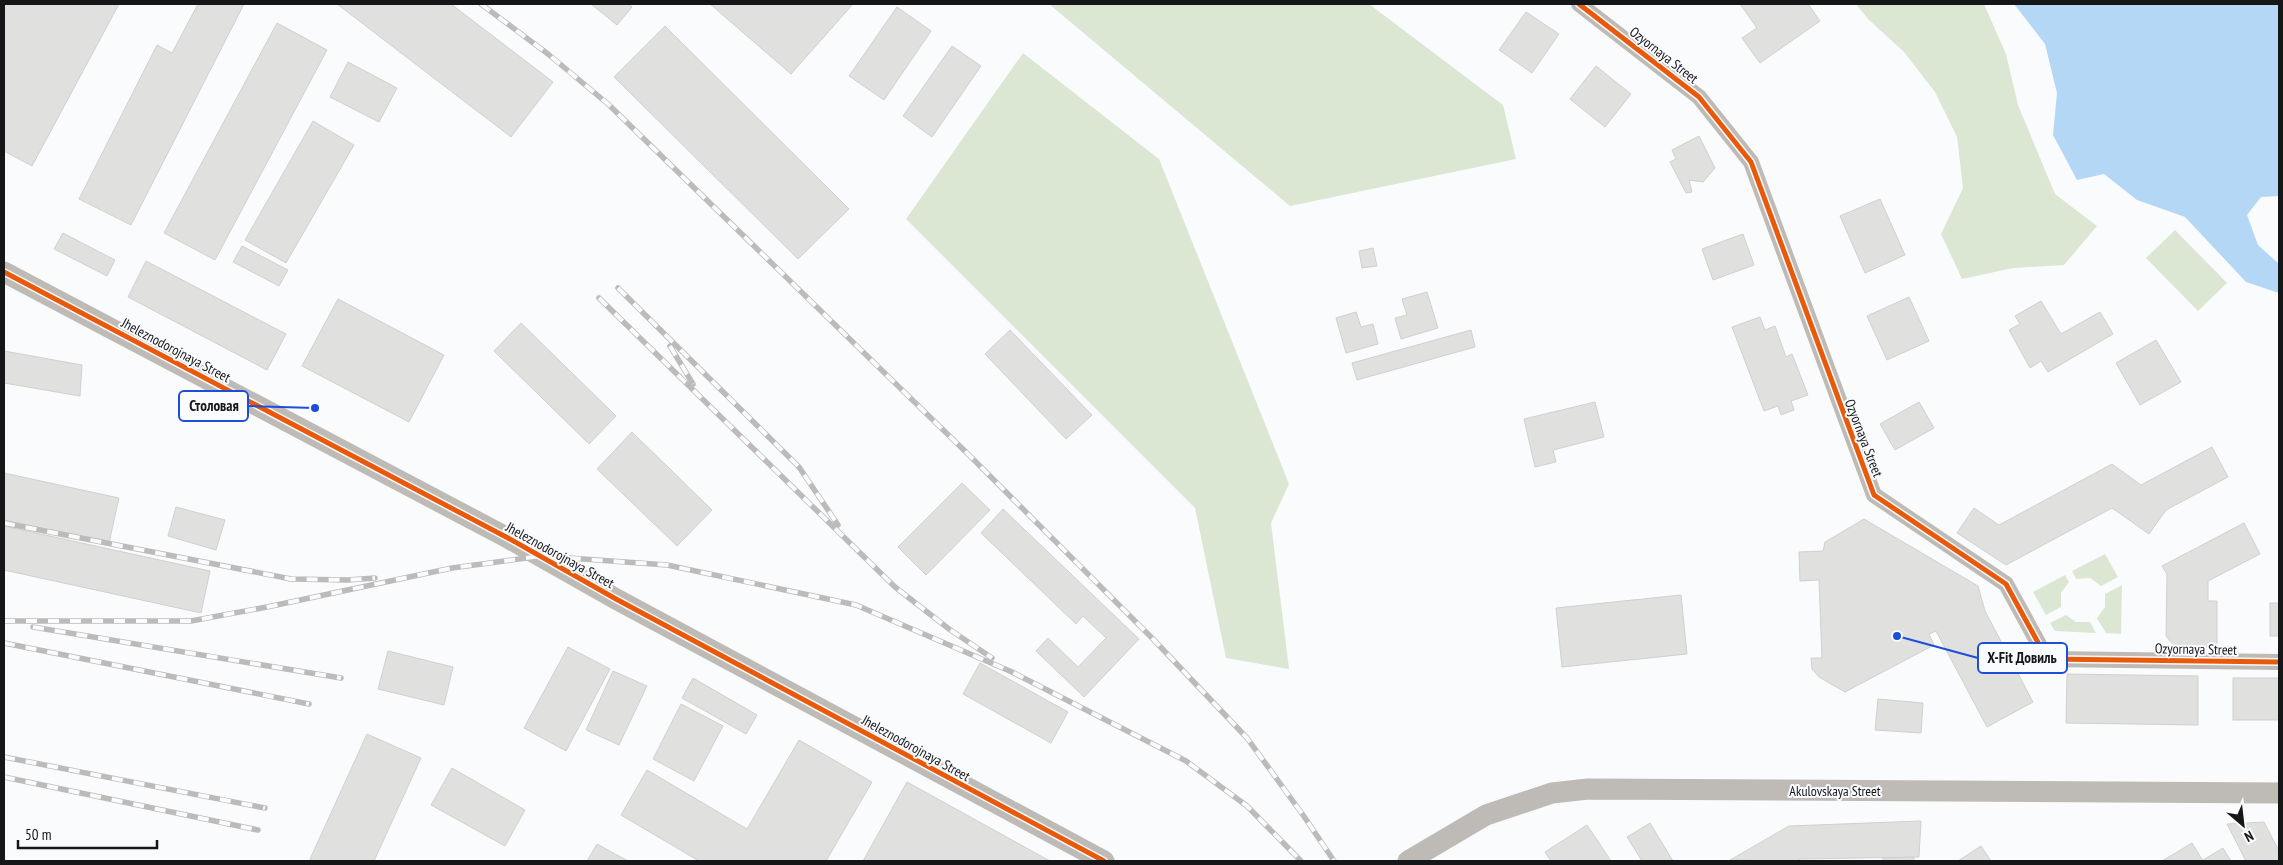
<svg xmlns="http://www.w3.org/2000/svg" width="2283" height="865" font-family="'PT Sans Narrow',sans-serif">
	<style>
		.green { fill: #dce7d3 }
		.water { fill: #b4d7f5 }
		.building { fill: #e0e0df; stroke: #d1d0d0 }
		.lines { fill: none; stroke-linecap: round; stroke-linejoin: round }
		.minor { stroke: #bebab6; stroke-width: 16 }
		.tertiary { stroke: #bebab6; stroke-width: 21 }
		.rail-casing { stroke: #bdbbba; stroke-width: 5.5 }
		.rail { stroke: #f9fbfe; stroke-width: 4; stroke-dasharray: 11; stroke-linecap: butt }
		.cycleway-casing { stroke: #f9fbfe; stroke-width: 8 }
		.cycleway { stroke: #e8590c; stroke-width: 5 }
		.labels { text-anchor: middle; stroke-width: 4; stroke-linejoin: round; paint-order: stroke }
		.street-label { font-size: 14px; fill: #141618; stroke: #f9fbfe }
		.leader { fill: none; stroke: #1d4ed8; stroke-width: 2 }
		.callout-dot { fill: #1d4ed8; stroke: #f9fbfe; stroke-width: 2 }
		.callout { fill: #f9fbfe; stroke: #1d4ed8; stroke-width: 2 }
		.callout-label { font-size: 15px; text-anchor: middle; font-weight: bold; fill: #141618 }
	</style>
	<rect width="100%" height="100%" fill="#fafbfd"/>
	<g class="green">
		<path d="M1049 4H1369L1503 105 1516 159 1290 206Z"/>
		<path d="M1856 4H1984L2006 54 2018 105 2055 194 2097 226 2064 265 2013 268 1962 279 1941 234 1963 188 1957 137 1935 92 1904 52 1868 19Z"/>
		<path d="M1023 53 1159 159 1289 484 1271 523 1289 669 1226 658 1195 508 906 219Z"/>
		<path d="M2175 230 2227 283 2198 311 2146 258Z"/>
		<path d="M2105 554 2118 577 2101 586 2090 578 2076 579 2072 571Z"/>
		<path d="M2065 575 2069 582 2061 593V607L2046 615 2033 592Z"/>
		<path d="M2122 585 2121 634 2106 633 2097 618 2105 607V594Z"/>
		<path d="M2066 615 2076 622H2090L2096 633 2055 631 2050 623Z"/>
	</g>
	<path class="water" d="M2014 4H2279V196L2261 197 2247 215 2258 245 2279 264V293L2246 282 2185 217 2137 200 2104 174 2077 180 2053 135 2057 93 2045 44Z"/>
	<g class="building">
		<path d="M4 4H119L32 166 4 151Z"/>
		<path d="M198 4H244L131 225 79 199 157 45 172 53Z"/>
		<path d="M337 4H451L553 82 511 137Z"/>
		<path d="M591 4H629L632 7 617 25Z"/>
		<path d="M710 4H853L791 74Z"/>
		<path d="M1740 4H1808L1820 21 1760 63 1742 38 1757 28Z"/>
		<path d="M897 7 931 31 884 100 849 76Z"/>
		<path d="M1526 12 1559 34 1532 73 1499 50Z"/>
		<path d="M277 23 327 50 215 260 164 233Z"/>
		<path d="M665 26 849 209 798 259 614 77Z"/>
		<path d="M952 46 981 66 932 137 903 116Z"/>
		<path d="M348 62 397 88 379 122 330 97Z"/>
		<path d="M1596 66 1631 94 1605 127 1570 99Z"/>
		<path d="M313 121 354 145 286 263 245 240Z"/>
		<path d="M1699 136 1715 168 1703 182 1689 180 1692 192 1686 193 1670 162 1676 159 1672 150Z"/>
		<path d="M1880 199 1905 255 1865 273 1840 216Z"/>
		<path d="M63 233 115 260 107 276 54 249Z"/>
		<path d="M1743 234 1754 265 1713 280 1702 249Z"/>
		<path d="M242 246 288 270 279 286 233 262Z"/>
		<path d="M1373 248 1377 266 1362 268 1359 251Z"/>
		<path d="M146 261 286 334 267 370 128 297Z"/>
		<path d="M1427 292 1438 328 1401 339 1395 318 1407 315 1402 299Z"/>
		<path d="M1909 297 1929 341 1887 360 1867 316Z"/>
		<path d="M338 299 444 355 409 422 302 366Z"/>
		<path d="M2041 301 2061 334 2100 312 2113 334 2048 372 2041 361 2030 368 2009 330 2020 324 2015 316Z"/>
		<path d="M1356 312 1361 327 1373 324 1378 344 1346 353 1336 318Z"/>
		<path d="M1760 317 1765 330 1775 326 1786 357 1792 354 1808 395 1791 401 1794 410 1781 415 1778 406 1764 411 1732 327Z"/>
		<path d="M521 323 616 416 589 444 494 351Z"/>
		<path d="M1010 330 1092 415 1066 439 985 354Z"/>
		<path d="M1471 330 1475 347 1357 380 1352 363Z"/>
		<path d="M2156 340 2181 382 2140 405 2116 363Z"/>
		<path d="M4 351 82 365 80 396 4 383Z"/>
		<path d="M1595 402 1604 437 1553 450 1556 462 1535 467 1524 419Z"/>
		<path d="M1919 402 1934 428 1895 450 1880 424Z"/>
		<path d="M632 432 712 510 677 546 597 469Z"/>
		<path d="M2212 447 2228 477 2166 510 2149 534 2112 508 2006 565 1957 533 1974 508 1999 525 2112 464 2141 485Z"/>
		<path d="M4 473 119 498 109 543 4 520Z"/>
		<path d="M962 483 990 510 926 575 898 547Z"/>
		<path d="M176 507 225 520 216 550 168 536Z"/>
		<path d="M1003 509 1139 639 1084 697 1036 651 1048 638 1078 667 1106 638 1083 616 1076 624 981 533Z"/>
		<path d="M1864 519 1978 586 1985 611 2033 702 1987 727 1936 631 1929 634 1934 645 1845 692 1819 677 1812 669 1811 658H1822L1819 580 1800 581 1799 552 1823 551 1825 542Z"/>
		<path d="M2244 523 2260 554 2208 581V601H2217V647L2176 648 2166 636 2167 574 2162 566Z"/>
		<path d="M4 526 210 571 201 613 4 570Z"/>
		<path d="M1681 595 1687 654 1562 667 1556 608Z"/>
		<rect x="2270" y="603" width="9" height="33"/>
		<path d="M568 647 610 669 566 751 524 728Z"/>
		<path d="M388 651 453 667 444 705 378 689Z"/>
		<path d="M980 663 1068 712 1051 743 963 694Z"/>
		<path d="M613 671 647 686 619 745 586 730Z"/>
		<path d="M2067 674 2198 676V725L2066 723Z"/>
		<path d="M693 678 757 715 746 734 682 698Z"/>
		<rect x="2233" y="678" width="46" height="42"/>
		<path d="M1878 699 1923 703 1921 733 1875 730Z"/>
		<path d="M681 704 723 726 694 781 653 759Z"/>
		<path d="M367 734 421 758 374 861H315L310 859Z"/>
		<path d="M799 740 872 782 826 861H699L621 815 647 770 747 829Z"/>
		<path d="M452 768 525 810 505 846 431 805Z"/>
		<path d="M907 782 1050 861H863Z"/>
		<path d="M1921 821 1919 857 1800 859 1797 861 1730 860 1789 826Z"/>
		<path d="M2264 822 2279 851V861H2246L2227 824Z"/>
		<path d="M1650 823 1673 861H1642L1627 837Z"/>
		<path d="M1587 825 1611 861H1551L1545 852Z"/>
		<path d="M2192 843 2203 861H2162Z"/>
		<path d="M597 844 628 861H587Z"/>
		<path d="M1981 846 1991 861H1958Z"/>
		<path d="M2223 848 2231 861H2204L2203 860Z"/>
		<path d="M1914 857V861H1883V858Z"/>
	</g>
	<g class="lines">
		<path class="minor" d="M1579 4 1699 97 1751 162 1874 495 2006 584 2047 659 2279 662"/>
		<g class="tertiary">
			<path d="M4 272 508 538 616 599 1104 861"/>
			<path d="M1408 861 1486 815 1552 793 1588 789 2279 793"/>
		</g>
		<defs>
			<g id="rail">
				<path d="M481 4 548 54 608 104 970 456 1152 638 1247 738 1303 815 1334 861"/>
				<path d="M618 288 799 467 838 525"/>
				<path d="M599 298 895 587 949 629 992 658"/>
				<path d="M670 346 693 384"/>
				<path d="M4 523 291 579 348 580 375 578"/>
				<path d="M4 621H191L267 607 452 568 541 556 667 565 856 605 1012 672 1186 761 1247 806 1301 861"/>
				<path d="M33 627 341 678"/>
				<path d="M4 643 309 704"/>
				<path d="M4 757 265 808"/>
				<path d="M4 777 258 830"/>
			</g>
		</defs>
		<use href="#rail" class="rail-casing"/>
		<use href="#rail" class="rail"/>
		<defs>
			<g id="cycleway">
				<path d="M1579 4 1699 97 1751 162 1874 495 2006 584 2047 659 2279 662"/>
				<path d="M4 272 508 538 616 599 1104 861"/>
			</g>
		</defs>
		<use href="#cycleway" class="cycleway-casing"/>
		<use href="#cycleway" class="cycleway"/>
	</g>
	<g class="labels">
		<g class="street-label">
			<text transform="translate(1664 55) rotate(38)" y="5">Ozyornaya Street</text>
			<text transform="translate(176 350) rotate(28)" y="5">Jheleznodorojnaya Street</text>
			<text transform="translate(1864 438) rotate(69)" y="5">Ozyornaya Street</text>
			<text transform="translate(560 555) rotate(29)" y="5">Jheleznodorojnaya Street</text>
			<text transform="translate(2196 649) rotate(1)" y="5">Ozyornaya Street</text>
			<text transform="translate(916 748) rotate(29)" y="5">Jheleznodorojnaya Street</text>
			<text x="1835" y="796">Akulovskaya Street</text>
		</g>
	</g>
	<path class="leader" d="M315 408L248 406M1897 636L1978 658"/>
	<g class="callout-dot">
		<circle cx="315" cy="408" r="5"/>
		<circle cx="1897" cy="636" r="5"/>
	</g>
	<g class="callout">
		<rect x="179" y="391" width="69" height="30" rx="5"/>
		<rect x="1978" y="643" width="89" height="30" rx="5"/>
	</g>
	<g class="callout-label">
		<text x="214" y="411">Столовая</text>
		<text x="2022" y="663">X-Fit Довиль</text>
	</g>
	<rect width="2283" height="865" fill="none" stroke="#141618" stroke-width="10"/>
	<g transform="translate(2243 825) rotate(152)" stroke="#f9fbfe" stroke-width="4" paint-order="stroke">
	<path d="M0-4L9 19L0 12L-9 19Z" fill="#141618"/>
	<text y="-8" font-size="14" font-weight="bold" text-anchor="middle" fill="#141618">N</text>
	</g>
	<path d="M18 840v8h139v-8" fill="none" stroke="#141618" stroke-width="2.5"/>
	<text x="25" y="840" font-size="15" fill="#141618" stroke="#f9fbfe" stroke-width="4" paint-order="stroke">50 m</text>
</svg>
